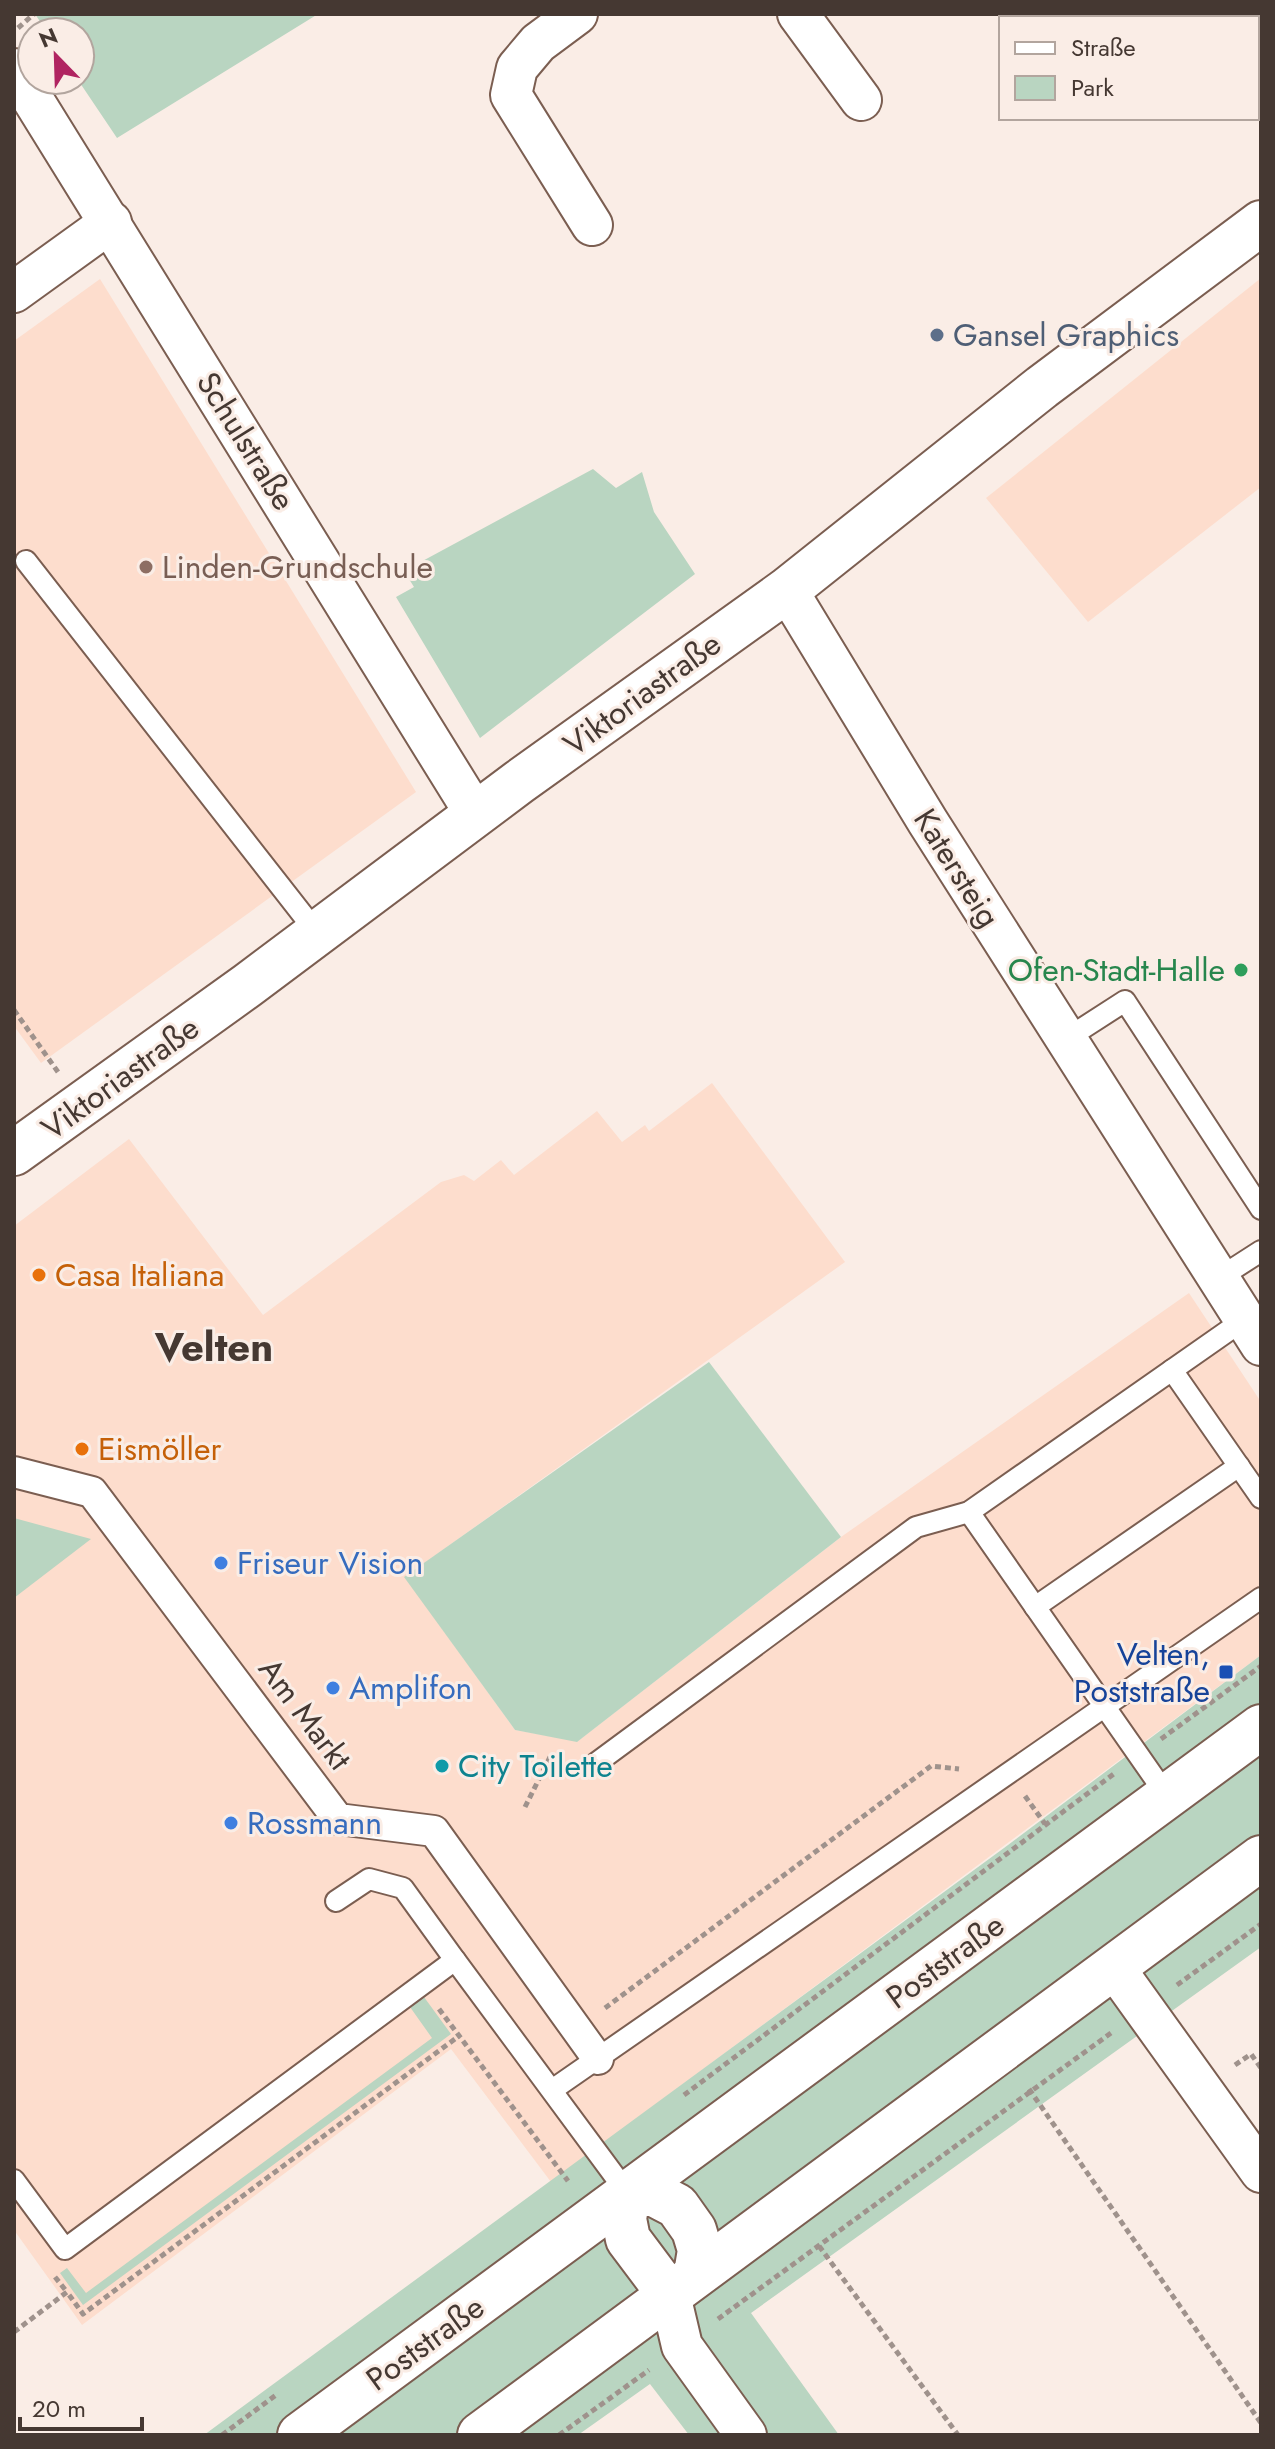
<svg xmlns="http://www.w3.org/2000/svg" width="1275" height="2449" font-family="Jost,sans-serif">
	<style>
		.built { fill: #fdddcd }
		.green { fill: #b9d5c1 }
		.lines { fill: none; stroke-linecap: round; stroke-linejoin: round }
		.service-casing { stroke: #7b5e51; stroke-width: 24 }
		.pedestrian-casing { stroke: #7b5e51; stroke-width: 34 }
		.minor-casing { stroke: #7b5e51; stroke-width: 44 }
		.tertiary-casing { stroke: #7b5e51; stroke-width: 48 }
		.path { stroke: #9f928c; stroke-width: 5; stroke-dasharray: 6 4; stroke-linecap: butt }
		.service { stroke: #fff; stroke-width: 20 }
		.pedestrian { stroke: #fff; stroke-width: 30 }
		.minor { stroke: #fff; stroke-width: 40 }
		.tertiary { stroke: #fff; stroke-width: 44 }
		.service-dot { fill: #5c6f8a; stroke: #faede6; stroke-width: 3 }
		.education-dot { fill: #8d6e63; stroke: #faede6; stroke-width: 3 }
		.leisure-dot { fill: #2e9e5b; stroke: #faede6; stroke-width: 3 }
		.food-dot { fill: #e8710a; stroke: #faede6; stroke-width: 3 }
		.shop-dot { fill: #3f7fe0; stroke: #faede6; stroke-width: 3 }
		.transit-dot { fill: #1a4fb4; stroke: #faede6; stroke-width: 3 }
		.culture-dot { fill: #0f9aa8; stroke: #faede6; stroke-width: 3 }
		.labels { text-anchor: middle; stroke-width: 6; stroke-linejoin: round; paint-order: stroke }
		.service-label { font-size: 32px; fill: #4e5e75; stroke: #faede6; text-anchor: start }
		.street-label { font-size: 32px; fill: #453832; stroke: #faede6 }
		.education-label { font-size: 32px; fill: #785e54; stroke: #faede6; text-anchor: start }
		.leisure-label { font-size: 32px; fill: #27864d; stroke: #faede6; text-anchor: end }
		.food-label { font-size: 32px; fill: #c56008; stroke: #faede6; text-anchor: start }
		.shop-label { font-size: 32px; fill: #366cbe; stroke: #faede6; text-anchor: start }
		.transit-label { font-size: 32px; fill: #164399; stroke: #faede6; text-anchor: end }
		.culture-label { font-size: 32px; fill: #0d838f; stroke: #faede6; text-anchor: start }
		.district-label { font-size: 40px; font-weight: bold; fill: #453832; stroke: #faede6 }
	</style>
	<rect width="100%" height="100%" fill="#faede6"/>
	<g class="built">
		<path d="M1261 278V487L1088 622 986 498Z"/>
		<path d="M100 279 416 792 41 1063 14 1026V341Z"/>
		<path d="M712 1083 845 1262 405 1577 515 1730 578 1741 841 1537 1189 1293 1261 1402V1655L551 2182 451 2049 82 2325 14 2230V1226L129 1139 263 1315 441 1182 464 1175 474 1181 501 1160 514 1175 597 1111 622 1142 645 1125 649 1131Z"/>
	</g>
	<g class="green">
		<path d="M35 14H318L117 138 78 80 80 32H47Z"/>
		<path d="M593 469 616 488 642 472 654 512 695 574 480 738 396 597 414 587 404 571Z"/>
		<path d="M709 1362 841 1537 577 1742 515 1730 404 1577Z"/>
		<path d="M14 1518 91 1539 14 1598Z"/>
		<path d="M1261 1655V1947L751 2313 839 2435H689L650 2384 578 2435H204L1004 1848Z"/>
		<path d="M424 1997 451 2034 83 2305 60 2273 67 2268 86 2293 432 2038 410 2007Z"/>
	</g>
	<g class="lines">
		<defs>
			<g id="service">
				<path d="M26 561 317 933"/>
				<path d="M1066 1039 1125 1001 1261 1209"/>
				<path d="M1219 1278 1261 1251"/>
				<path d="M1172 1370 1261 1498"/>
				<path d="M969 1512 1167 1796"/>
				<path d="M1035 1607 1239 1466"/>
				<path d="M595 1764 916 1527 969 1512 1245 1319"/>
				<path d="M336 1901 369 1879 403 1888 455 1960"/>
				<path d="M552 2090 1261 1598"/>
				<path d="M14 2180 65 2249 455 1960 628 2194"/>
			</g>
			<path id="pedestrian" d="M14 1472 92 1492 338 1819 434 1831 598 2059"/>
			<g id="minor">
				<path d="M577 14 538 43 517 68 511 95 592 225"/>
				<path d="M798 14 861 100"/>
				<path d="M14 69 476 815"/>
				<path d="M14 292 111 222"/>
				<path d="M787 590 928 822 1261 1345"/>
				<path d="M1113 1966 1261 2172"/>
				<path d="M670 2295 682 2346 746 2435"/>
			</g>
			<g id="tertiary">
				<path d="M14 1153 248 985 519 782 787 590 1042 387 1261 223"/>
				<path d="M670 2295 628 2239 624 2219 628 2194H654L677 2206 694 2230 700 2250 696 2274"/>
				<path d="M300 2435 1261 1727"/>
				<path d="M480 2435 1261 1858"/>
			</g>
		</defs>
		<use href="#service" class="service-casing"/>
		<use href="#pedestrian" class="pedestrian-casing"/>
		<use href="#minor" class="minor-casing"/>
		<use href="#tertiary" class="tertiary-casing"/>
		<g class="path">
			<path d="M18 28 34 14"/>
			<path d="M14 1010 58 1072"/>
			<path d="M1161 1739 1261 1666"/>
			<path d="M1025 1796 1045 1824"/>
			<path d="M525 1807 551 1755"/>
			<path d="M1177 1985 1261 1924"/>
			<path d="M605 2008 931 1766 959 1769"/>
			<path d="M439 2009 568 2181"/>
			<path d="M1235 2065 1251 2054 1261 2068"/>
			<path d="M1029 2089 1261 2423"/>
			<path d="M684 2095 1115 1773"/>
			<path d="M819 2246 958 2435"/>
			<path d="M55 2277 67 2292"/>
			<path d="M718 2319 1111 2033"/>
			<path d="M14 2332 67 2292 83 2314 459 2036"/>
			<path d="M222 2435 276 2395"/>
			<path d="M559 2435 649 2370"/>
		</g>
		<use href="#service" class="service"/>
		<use href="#pedestrian" class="pedestrian"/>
		<use href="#minor" class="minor"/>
		<use href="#tertiary" class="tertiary"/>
	</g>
	<circle class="service-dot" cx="937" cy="335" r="8"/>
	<circle class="education-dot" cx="146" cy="567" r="8"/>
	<circle class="leisure-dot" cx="1241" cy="970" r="8"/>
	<g class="food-dot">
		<circle cx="39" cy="1275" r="8"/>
		<circle cx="82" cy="1449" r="8"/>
	</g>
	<g class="shop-dot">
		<circle cx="221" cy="1563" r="8"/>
		<circle cx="333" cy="1688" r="8"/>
		<circle cx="231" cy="1823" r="8"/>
	</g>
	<rect class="transit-dot" x="1218" y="1664" width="16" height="16" rx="4"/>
	<circle class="culture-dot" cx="442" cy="1766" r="8"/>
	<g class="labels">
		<g class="service-label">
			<text x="953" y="346">Gansel Graphics</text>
		</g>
		<g class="street-label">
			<text transform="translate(246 441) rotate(58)" y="11">Schulstraße</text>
			<text transform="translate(642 694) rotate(-36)" y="11">Viktoriastraße</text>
			<text transform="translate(957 868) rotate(58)" y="11">Katersteig</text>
			<text transform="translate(120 1078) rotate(-36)" y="11">Viktoriastraße</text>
			<text transform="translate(305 1714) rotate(53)" y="11">Am Markt</text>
			<text transform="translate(945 1961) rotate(-36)" y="11">Poststraße</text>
			<text transform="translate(425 2343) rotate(-36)" y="11">Poststraße</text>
		</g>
		<g class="education-label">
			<text x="162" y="578">Linden-Grundschule</text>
		</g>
		<g class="leisure-label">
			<text x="1225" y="981">Ofen-Stadt-Halle</text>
		</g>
		<g class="food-label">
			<text x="55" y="1286">Casa Italiana</text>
			<text x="98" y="1460">Eismöller</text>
		</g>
		<g class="shop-label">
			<text x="237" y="1574">Friseur Vision</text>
			<text x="349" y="1699">Amplifon</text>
			<text x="247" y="1834">Rossmann</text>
		</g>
		<g class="transit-label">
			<text x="1210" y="1665">Velten,<tspan x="1210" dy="37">Poststraße</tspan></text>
		</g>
		<g class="culture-label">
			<text x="458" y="1777">City Toilette</text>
		</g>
		<g class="district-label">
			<text x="214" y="1361">Velten</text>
		</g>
	</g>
	<rect width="1275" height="2449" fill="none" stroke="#453832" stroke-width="32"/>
	<rect x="999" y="16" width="260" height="104" fill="#faede6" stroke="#b2a59e" stroke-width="2"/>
	<rect x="1015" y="42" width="40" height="12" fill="#ffffff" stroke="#b2a59e" stroke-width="2"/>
	<text x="1071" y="56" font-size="24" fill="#453832">Straße</text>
	<rect x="1015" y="76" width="40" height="24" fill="#b9d5c1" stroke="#b2a59e" stroke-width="2"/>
	<text x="1071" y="96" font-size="24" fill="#453832">Park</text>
	<g transform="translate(56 56) rotate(337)"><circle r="38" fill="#faede6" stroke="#b2a59e" stroke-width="2"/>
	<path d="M0-6L14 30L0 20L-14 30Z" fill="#b02461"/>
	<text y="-12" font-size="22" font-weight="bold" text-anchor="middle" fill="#453832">N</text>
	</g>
	<path d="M20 2417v12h122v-12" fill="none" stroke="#453832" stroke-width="4"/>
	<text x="32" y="2417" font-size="24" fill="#453832" stroke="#faede6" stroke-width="6" paint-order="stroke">20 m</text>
</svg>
